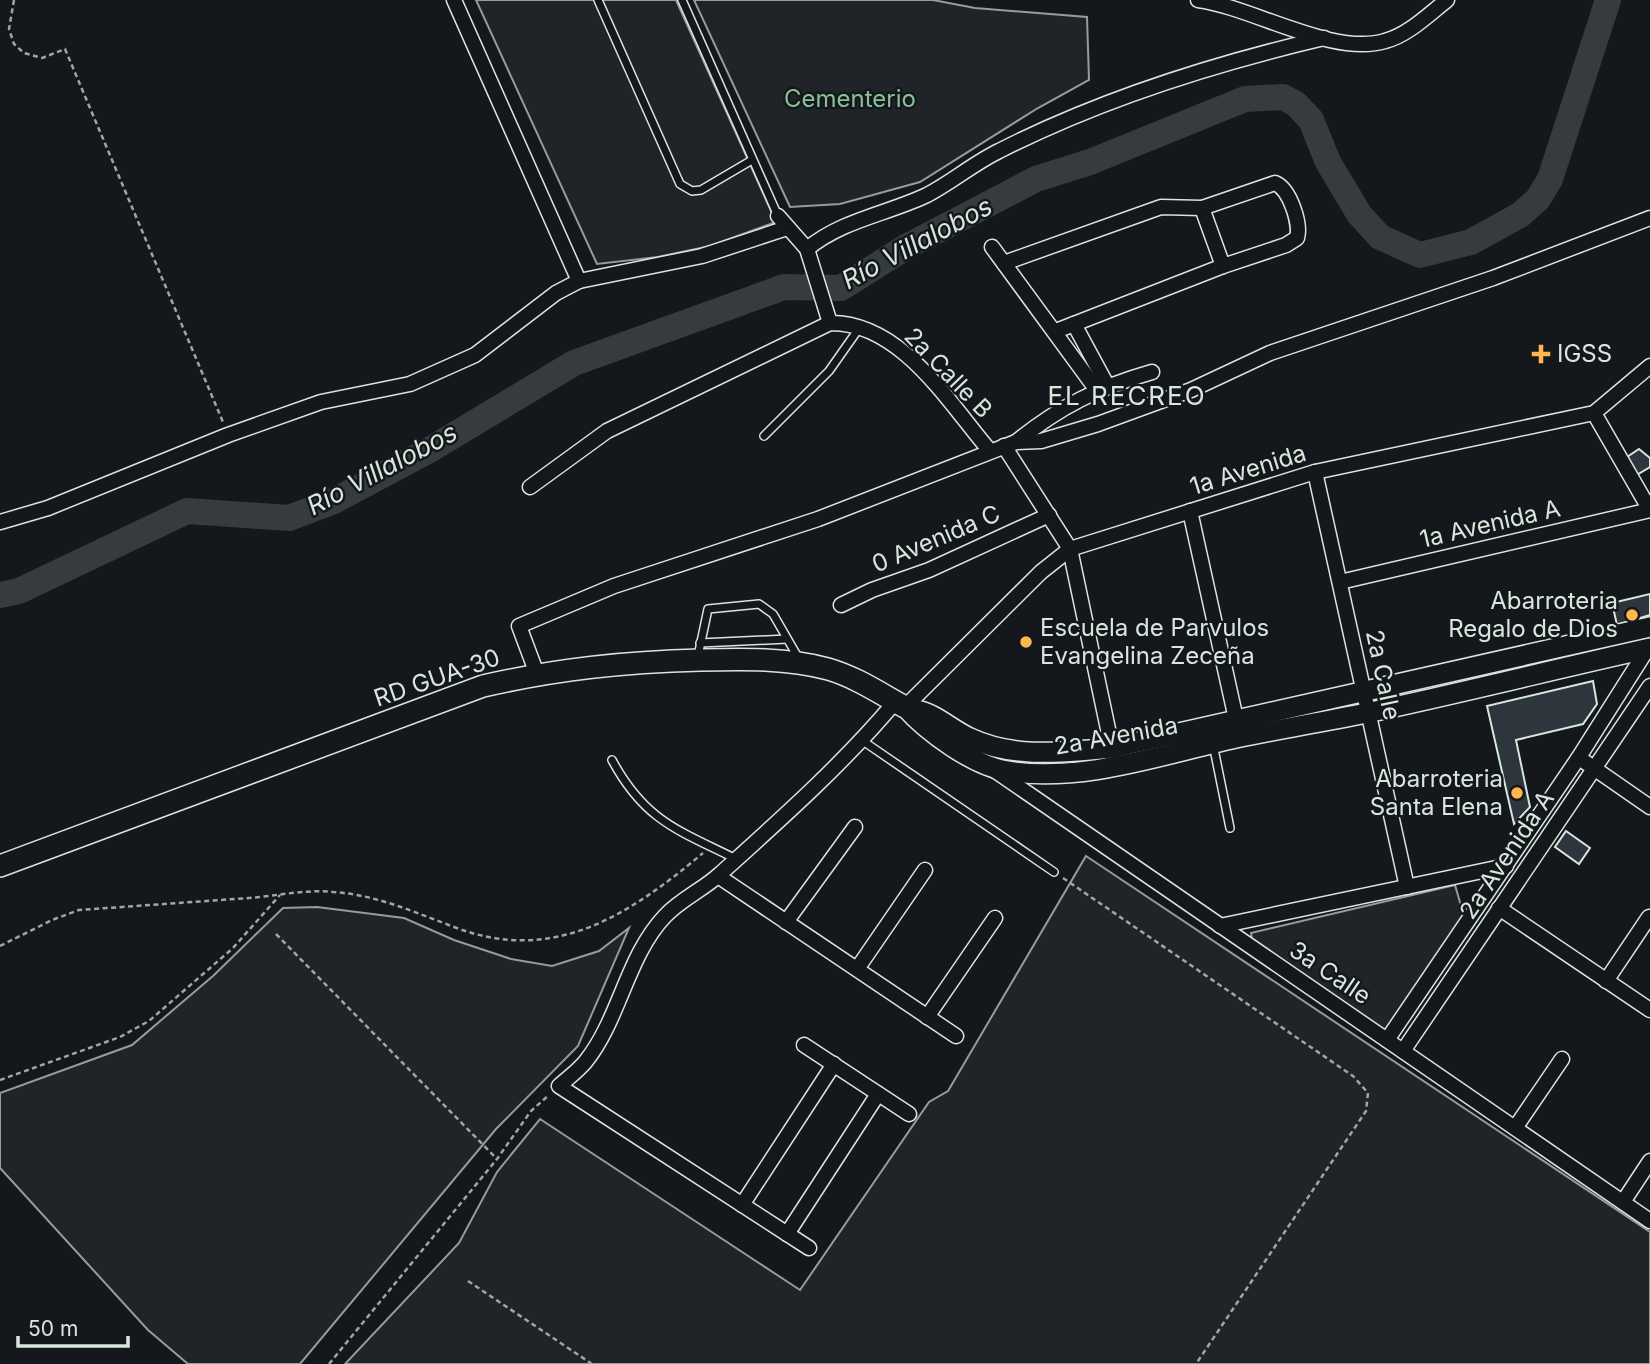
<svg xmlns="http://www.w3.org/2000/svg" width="1650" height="1364" font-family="Inter,sans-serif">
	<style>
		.green { fill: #202428; stroke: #939e99; stroke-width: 2 }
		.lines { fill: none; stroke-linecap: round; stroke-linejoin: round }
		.river { stroke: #363b3e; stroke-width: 26 }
		.building { fill: #2c363c; stroke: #d8e6dc; stroke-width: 2 }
		.lane-casing { stroke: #d8e6dc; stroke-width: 10 }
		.street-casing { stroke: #d8e6dc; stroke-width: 17 }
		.secondary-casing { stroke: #d8e6dc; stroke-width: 22 }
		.primary-casing { stroke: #d8e6dc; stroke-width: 24 }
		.path { stroke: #9da8a2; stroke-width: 2.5; stroke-dasharray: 5 3.5; stroke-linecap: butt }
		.lane { stroke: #14181c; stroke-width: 7 }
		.street { stroke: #14181c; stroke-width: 14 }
		.secondary { stroke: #14181c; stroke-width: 19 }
		.primary { stroke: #14181c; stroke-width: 21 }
		.poi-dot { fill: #ffb74d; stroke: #14181c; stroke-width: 2.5 }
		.labels { text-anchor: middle; stroke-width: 5; stroke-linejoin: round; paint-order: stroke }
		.park-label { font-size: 24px; fill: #8ac095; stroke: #14181c }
		.poi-label { font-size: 24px; fill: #d8e6dc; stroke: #14181c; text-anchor: start }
		.street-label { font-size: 24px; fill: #d8e6dc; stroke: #14181c }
		.water-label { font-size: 26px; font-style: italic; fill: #d8e6dc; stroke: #14181c }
		.neighbourhood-label { font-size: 26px; letter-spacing: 2px; fill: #d8e6dc; stroke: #14181c }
	</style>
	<rect width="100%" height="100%" fill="#14181c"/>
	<g class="green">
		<path d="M476 0H676L776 222 710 246 658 257 597 264Z"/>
		<path d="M694 0H933L975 8 1087 17 1089 80 1038 108 920 182 840 204 790 207Z"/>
		<path d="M1086 856 1650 1232V1364H345L459 1243 497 1172 540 1119 800 1290 929 1102 948 1091Z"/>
		<path d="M1455 885 1466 923 1388 1033 1253 946 1251 933Z"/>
		<path d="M317 907 404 918 454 940 511 959 552 966 599 951 629 928 578 1046 496 1129 300 1364H188L148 1330 0 1168V1093L132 1045 213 976 283 908Z"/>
	</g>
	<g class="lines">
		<path class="river" d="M0 595 19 591 187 511 289 518 334 501 431 449 574 363 784 287 841 288 906 247 1036 179 1090 162 1245 99 1283 97 1296 104 1311 120 1328 162 1359 214 1380 237 1420 255 1471 242 1520 215 1538 199 1550 179 1608 0"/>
	</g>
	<g class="building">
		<path d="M1639 449 1650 458V467L1635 476 1624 459Z"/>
		<path d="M1650 594V615L1617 625 1612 603Z"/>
		<path d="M1593 681 1597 704 1583 724 1516 740 1530 807 1514 824 1487 706Z"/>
		<path d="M1566 831 1590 848 1579 864 1555 847Z"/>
	</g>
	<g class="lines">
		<defs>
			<g id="lane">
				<path d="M598 0 680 184 692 191 701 190 752 160"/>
				<path d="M682 0 778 216"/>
				<path d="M764 436 829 371 860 327"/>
				<path d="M700 643 787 639"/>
				<path d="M698 656 708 609 759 604 773 614 799 659"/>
				<path d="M863 741 1054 872"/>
				<path d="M1213 744 1230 828"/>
				<path d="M612 760C645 821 678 830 736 859"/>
			</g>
			<g id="street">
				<path d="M454 0 579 281"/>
				<path d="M1198 0C1252 7 1333 57 1385 41 1408 35 1428 15 1447 0"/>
				<path d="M1202 208 1223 266"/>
				<path d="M778 216 807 249 830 323"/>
				<path d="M992 247 1096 389"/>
				<path d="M807 249C842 220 887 214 927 195 952 182 974 163 999 151 1101 99 1213 64 1324 38"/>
				<path d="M1004 263 1161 207 1202 208 1275 183C1290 189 1301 224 1297 238L1286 245 1223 266 1056 331"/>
				<path d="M1074 324 1107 385"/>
				<path d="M1594 413 1650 510"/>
				<path d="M1016 442C1059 407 1099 387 1152 372"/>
				<path d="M1004 446 1070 549 1112 748"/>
				<path d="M1315 472 1407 887"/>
				<path d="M530 487 607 431 830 323C901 322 948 402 990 451"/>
				<path d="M1190 511 1238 728"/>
				<path d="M0 522 48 508 228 435 321 402 410 384 475 355 556 293 579 281 702 256 787 228"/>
				<path d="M1340 582 1650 510"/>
				<path d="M841 605 872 590 929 570 1049 515"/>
				<path d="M537 674 519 626 614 586 818 519 1016 442 1041 441 1098 424 1191 390 1270 353 1493 278 1650 218"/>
				<path d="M905 707 1041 572 1070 549 1315 472 1594 413 1650 366"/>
				<path d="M1585 762 1650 807"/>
				<path d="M994 770 1650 1221"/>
				<path d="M718 876 956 1036"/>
				<path d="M1499 908 1650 1010"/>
				<path d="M786 922 855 827"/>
				<path d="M1220 926 1506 866"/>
				<path d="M857 969 925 870"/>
				<path d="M1606 981 1649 917"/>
				<path d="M927 1017 995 918"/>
				<path d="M1387 1040 1579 757 1648 648"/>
				<path d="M804 1045 909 1114"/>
				<path d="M1403 1051 1650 686"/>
				<path d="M1515 1128 1562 1059"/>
				<path d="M1623 1202 1650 1161"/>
				<path d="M742 1205 834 1064"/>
				<path d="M787 1234 878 1094"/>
				<path d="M809 1248 559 1086C568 1078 579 1070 586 1061 620 1018 627 956 665 916 681 899 704 889 720 874 781 819 843 764 895 702"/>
			</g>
			<g id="secondary">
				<path d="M905 707C927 732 974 766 1007 771 1083 783 1163 754 1236 738 1279 729 1323 722 1366 713 1461 693 1555 669 1650 648"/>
				<path d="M917 710C936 714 952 730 970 738 1015 759 1064 752 1112 748L1650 627"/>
			</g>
			<path id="primary" d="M0 866 483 686C558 669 624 662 701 660 743 659 788 658 828 669 856 677 881 694 905 707"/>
		</defs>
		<use href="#lane" class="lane-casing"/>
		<use href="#street" class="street-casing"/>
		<use href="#secondary" class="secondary-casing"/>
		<use href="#primary" class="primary-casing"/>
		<g class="path">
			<path d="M14 0 9 29 14 44 24 53 42 58 65 49 223 422"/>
			<path d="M1063 878 1353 1076 1368 1093 1366 1111 1196 1364"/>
			<path d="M276 934 497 1159"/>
			<path d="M0 946 52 920 79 910C136 906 192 902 249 898 276 896 306 889 333 892 377 895 414 912 454 927 553 965 628 916 703 853"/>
			<path d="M0 1080 120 1037 149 1021 233 948 280 895"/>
			<path d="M468 1281 592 1364"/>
			<path d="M329 1364 497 1159 531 1111 549 1095"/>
		</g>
		<use href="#lane" class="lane"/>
		<use href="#street" class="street"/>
		<use href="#secondary" class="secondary"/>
		<use href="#primary" class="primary"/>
	</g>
	<g class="poi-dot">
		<path d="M1537.5 343.5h7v7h7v7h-7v7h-7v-7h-7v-7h7z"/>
		<circle cx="1632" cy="615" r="7"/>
		<circle cx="1026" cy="642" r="7"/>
		<circle cx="1517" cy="793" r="7"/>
	</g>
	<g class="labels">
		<g class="park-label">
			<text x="850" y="107">Cementerio</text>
		</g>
		<g class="poi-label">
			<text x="1557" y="362">IGSS</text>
			<text x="1618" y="609" text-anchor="end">Abarroteria<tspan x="1618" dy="28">Regalo de Dios</tspan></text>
			<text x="1040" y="636">Escuela de Parvulos<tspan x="1040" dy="28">Evangelina Zeceña</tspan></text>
			<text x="1503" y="787" text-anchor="end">Abarroteria<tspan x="1503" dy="28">Santa Elena</tspan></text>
		</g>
		<g class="street-label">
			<text transform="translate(948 373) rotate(46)" y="8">2a Calle B</text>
			<text transform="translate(1248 470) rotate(-17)" y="8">1a Avenida</text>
			<text transform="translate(1490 524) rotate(-13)" y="8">1a Avenida A</text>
			<text transform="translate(936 539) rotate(-23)" y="8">0 Avenida C</text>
			<text transform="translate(1383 675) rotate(78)" y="8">2a Calle</text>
			<text transform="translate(437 678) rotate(-19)" y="8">RD GUA-30</text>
			<text transform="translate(1116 736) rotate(-10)" y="8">2a Avenida</text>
			<text transform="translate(1507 855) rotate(-56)" y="8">2a Avenida A</text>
			<text transform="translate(1330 973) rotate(34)" y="8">3a Calle</text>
		</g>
		<g class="water-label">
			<text transform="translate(917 243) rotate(-28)" y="9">Río Villalobos</text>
			<text transform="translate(382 469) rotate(-28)" y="9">Río Villalobos</text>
		</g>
		<g class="neighbourhood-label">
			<text x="1127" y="405">EL RECREO</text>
		</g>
	</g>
	<path d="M18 1336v10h110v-10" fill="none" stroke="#d8e6dc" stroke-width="3.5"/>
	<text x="28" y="1336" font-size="21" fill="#d8e6dc" stroke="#14181c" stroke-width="5" paint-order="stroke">50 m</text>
</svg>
